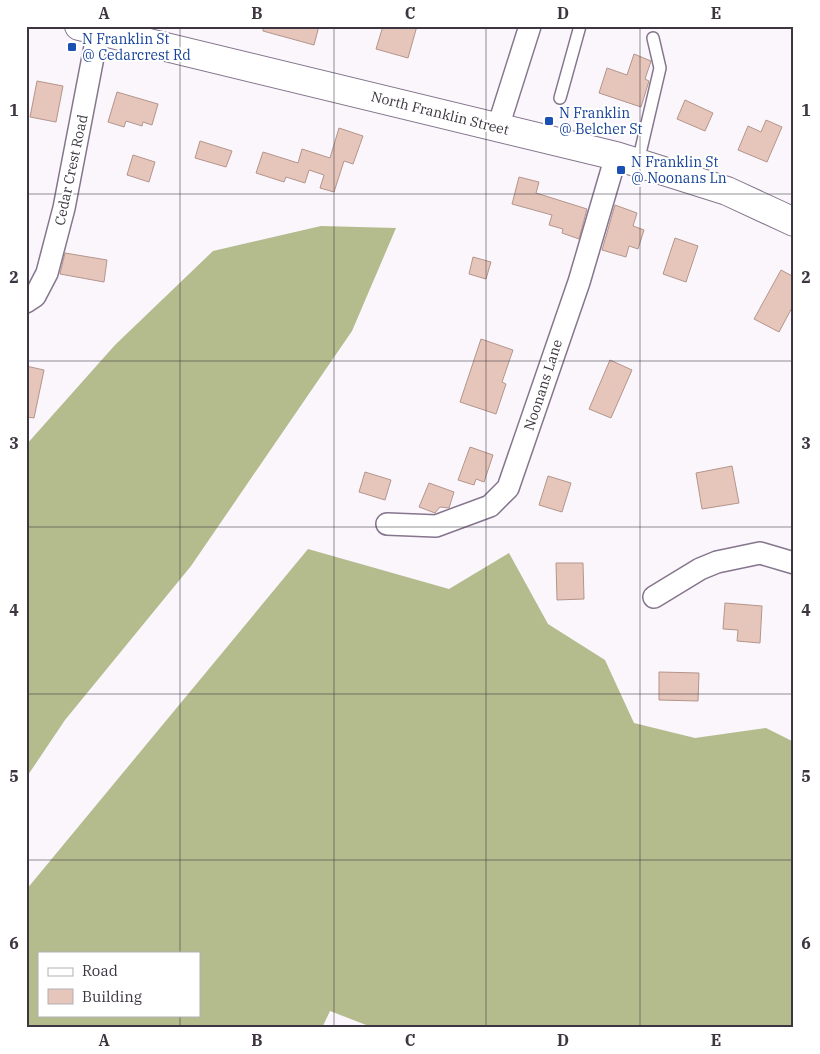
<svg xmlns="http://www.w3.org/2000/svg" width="820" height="1054" font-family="'IBM Plex Serif',serif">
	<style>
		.forest { fill: #b4bb8d; fill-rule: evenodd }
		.building { fill: #e6c6bb; stroke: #b4958b }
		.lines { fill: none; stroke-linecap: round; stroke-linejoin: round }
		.service-casing { stroke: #85758d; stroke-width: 14 }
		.minor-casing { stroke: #85758d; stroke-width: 24 }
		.secondary-casing { stroke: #85758d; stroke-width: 30 }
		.service { stroke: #fff; stroke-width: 11 }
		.minor { stroke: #fff; stroke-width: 21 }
		.secondary { stroke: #fff; stroke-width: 28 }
		.grid { fill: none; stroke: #3d3640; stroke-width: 1; stroke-opacity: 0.55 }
		.transit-dot { fill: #1a4fb4; stroke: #fff; stroke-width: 2 }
		.labels { text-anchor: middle; stroke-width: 4; stroke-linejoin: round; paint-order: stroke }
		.transit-label { font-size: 14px; fill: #164399; stroke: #fff; text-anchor: start }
		.street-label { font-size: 14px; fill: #3d3640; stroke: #fff }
		.neatline { fill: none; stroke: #3d3640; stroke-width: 2 }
		.grid-label { font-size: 16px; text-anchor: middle; font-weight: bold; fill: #3d3640 }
	</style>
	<rect width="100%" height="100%" fill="#faf6fc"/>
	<g class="forest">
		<path d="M321 226 396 228 352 331 191 566 65 720 26 778V445L115 345 213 251Z"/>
		<path d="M308 549 449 589 509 553 548 624 605 660 634 723 695 738 766 728 794 742V1028H374L330 1011 322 1028H26V890ZM39 953H199V1015H39Z"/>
	</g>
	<g class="building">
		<path d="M263 26H319L314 45 263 31Z"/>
		<path d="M383 26H417L408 58 376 49Z"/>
		<path d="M634 54 651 61 645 79 649 81 641 107 599 93 607 68 627 75Z"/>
		<path d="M37 81 63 86 56 122 30 117Z"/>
		<path d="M117 92 158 104 152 125 143 122 142 126 126 121 124 127 108 122Z"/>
		<path d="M685 100 713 113 705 131 677 119Z"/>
		<path d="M766 120 782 127 767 162 738 150 748 126 761 132Z"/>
		<path d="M339 128 363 136 353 164 344 161 334 192 320 188 324 175 309 170 305 183 286 177 284 182 256 173 263 152 298 163 302 149 330 158Z"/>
		<path d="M200 141 232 151 226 167 195 158Z"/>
		<path d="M133 155 155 162 149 182 127 175Z"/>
		<path d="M519 177 539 182 536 193 587 209 579 239 562 233 563 229 549 225 552 215 512 204Z"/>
		<path d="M615 205 637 213 633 226 644 230 638 249 629 246 626 257 602 250Z"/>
		<path d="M675 238 698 246 686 282 663 274Z"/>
		<path d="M65 253 107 260 104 282 60 274Z"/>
		<path d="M473 257 491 262 486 279 469 274Z"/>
		<path d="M781 270 794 277V304L779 332 754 319Z"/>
		<path d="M481 339 513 350 502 382 506 384 496 414 460 402Z"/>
		<path d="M610 360 632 370 611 418 589 409Z"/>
		<path d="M26 366 44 370 34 418 26 417Z"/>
		<path d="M470 447 493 455 484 482 476 479 474 485 458 480Z"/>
		<path d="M732 466 739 503 702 509 696 473Z"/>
		<path d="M365 472 391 480 385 500 359 492Z"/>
		<path d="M548 476 571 483 562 512 539 505Z"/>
		<path d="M429 483 454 492 449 508 440 507 435 513 419 507Z"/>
		<path d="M556 563H583L584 599 557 600Z"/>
		<path d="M725 603 762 606 760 643 737 641 738 630 723 629Z"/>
		<path d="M659 672 699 673 698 701 659 700Z"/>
	</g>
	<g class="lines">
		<defs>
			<g id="service">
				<path d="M560 98 580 26"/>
				<path d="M638 162 660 68 653 38"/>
			</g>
			<g id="minor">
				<path d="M498 127 530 26"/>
				<path d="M26 302 35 296 47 273 64 208 98 31"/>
				<path d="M387 524 436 526 490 506 508 488 579 282 616 156"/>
				<path d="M654 597 700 569 717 562 760 553 794 563"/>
			</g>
			<path id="secondary" d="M79 26 616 156 727 191 794 222"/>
		</defs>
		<use href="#service" class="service-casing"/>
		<use href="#minor" class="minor-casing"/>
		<use href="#secondary" class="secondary-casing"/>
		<use href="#service" class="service"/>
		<use href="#minor" class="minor"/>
		<use href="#secondary" class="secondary"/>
	</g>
	<path class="grid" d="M180 26V953M334 26V1028M486 26V1028M640 26V1028M26 194H794M26 361H794M26 527H794M26 694H794M26 860H794M180 1015V1028"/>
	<g class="transit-dot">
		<rect x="67" y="42" width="10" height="10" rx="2.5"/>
		<rect x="544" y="116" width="10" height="10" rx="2.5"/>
		<rect x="616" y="165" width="10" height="10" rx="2.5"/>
	</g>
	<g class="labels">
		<g class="transit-label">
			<text x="82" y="44">N Franklin St<tspan x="82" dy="16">@ Cedarcrest Rd</tspan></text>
			<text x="559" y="118">N Franklin<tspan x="559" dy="16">@ Belcher St</tspan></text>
			<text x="631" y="167">N Franklin St<tspan x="631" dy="16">@ Noonans Ln</tspan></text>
		</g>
		<g class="street-label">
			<text transform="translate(440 113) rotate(14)" y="5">North Franklin Street</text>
			<text transform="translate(71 170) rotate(-78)" y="5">Cedar Crest Road</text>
			<text transform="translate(543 385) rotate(-72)" y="5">Noonans Lane</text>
		</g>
	</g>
	<rect width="820" height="1054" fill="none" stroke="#ffffff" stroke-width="55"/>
	<rect x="38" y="952" width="162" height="65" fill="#ffffff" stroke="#b1afb3"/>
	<rect x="48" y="968" width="25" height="8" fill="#ffffff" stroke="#b1afb3"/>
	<text x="82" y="976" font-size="15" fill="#3d3640">Road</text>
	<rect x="48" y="989" width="25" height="15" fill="#e6c6bb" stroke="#b1afb3"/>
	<text x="82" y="1002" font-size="15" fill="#3d3640">Building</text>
	<rect x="28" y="28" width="764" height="998" class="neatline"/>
	<g class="grid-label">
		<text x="104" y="19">A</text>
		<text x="257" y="19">B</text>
		<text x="410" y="19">C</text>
		<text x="563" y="19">D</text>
		<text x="716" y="19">E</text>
		<text x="14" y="116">1</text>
		<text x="806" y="116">1</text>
		<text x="14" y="283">2</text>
		<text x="806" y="283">2</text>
		<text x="14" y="449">3</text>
		<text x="806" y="449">3</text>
		<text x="14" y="616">4</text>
		<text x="806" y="616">4</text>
		<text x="14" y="782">5</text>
		<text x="806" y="782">5</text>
		<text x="14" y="949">6</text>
		<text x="806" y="949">6</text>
		<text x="104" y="1046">A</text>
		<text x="257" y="1046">B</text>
		<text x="410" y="1046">C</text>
		<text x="563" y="1046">D</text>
		<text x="716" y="1046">E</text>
	</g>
</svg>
